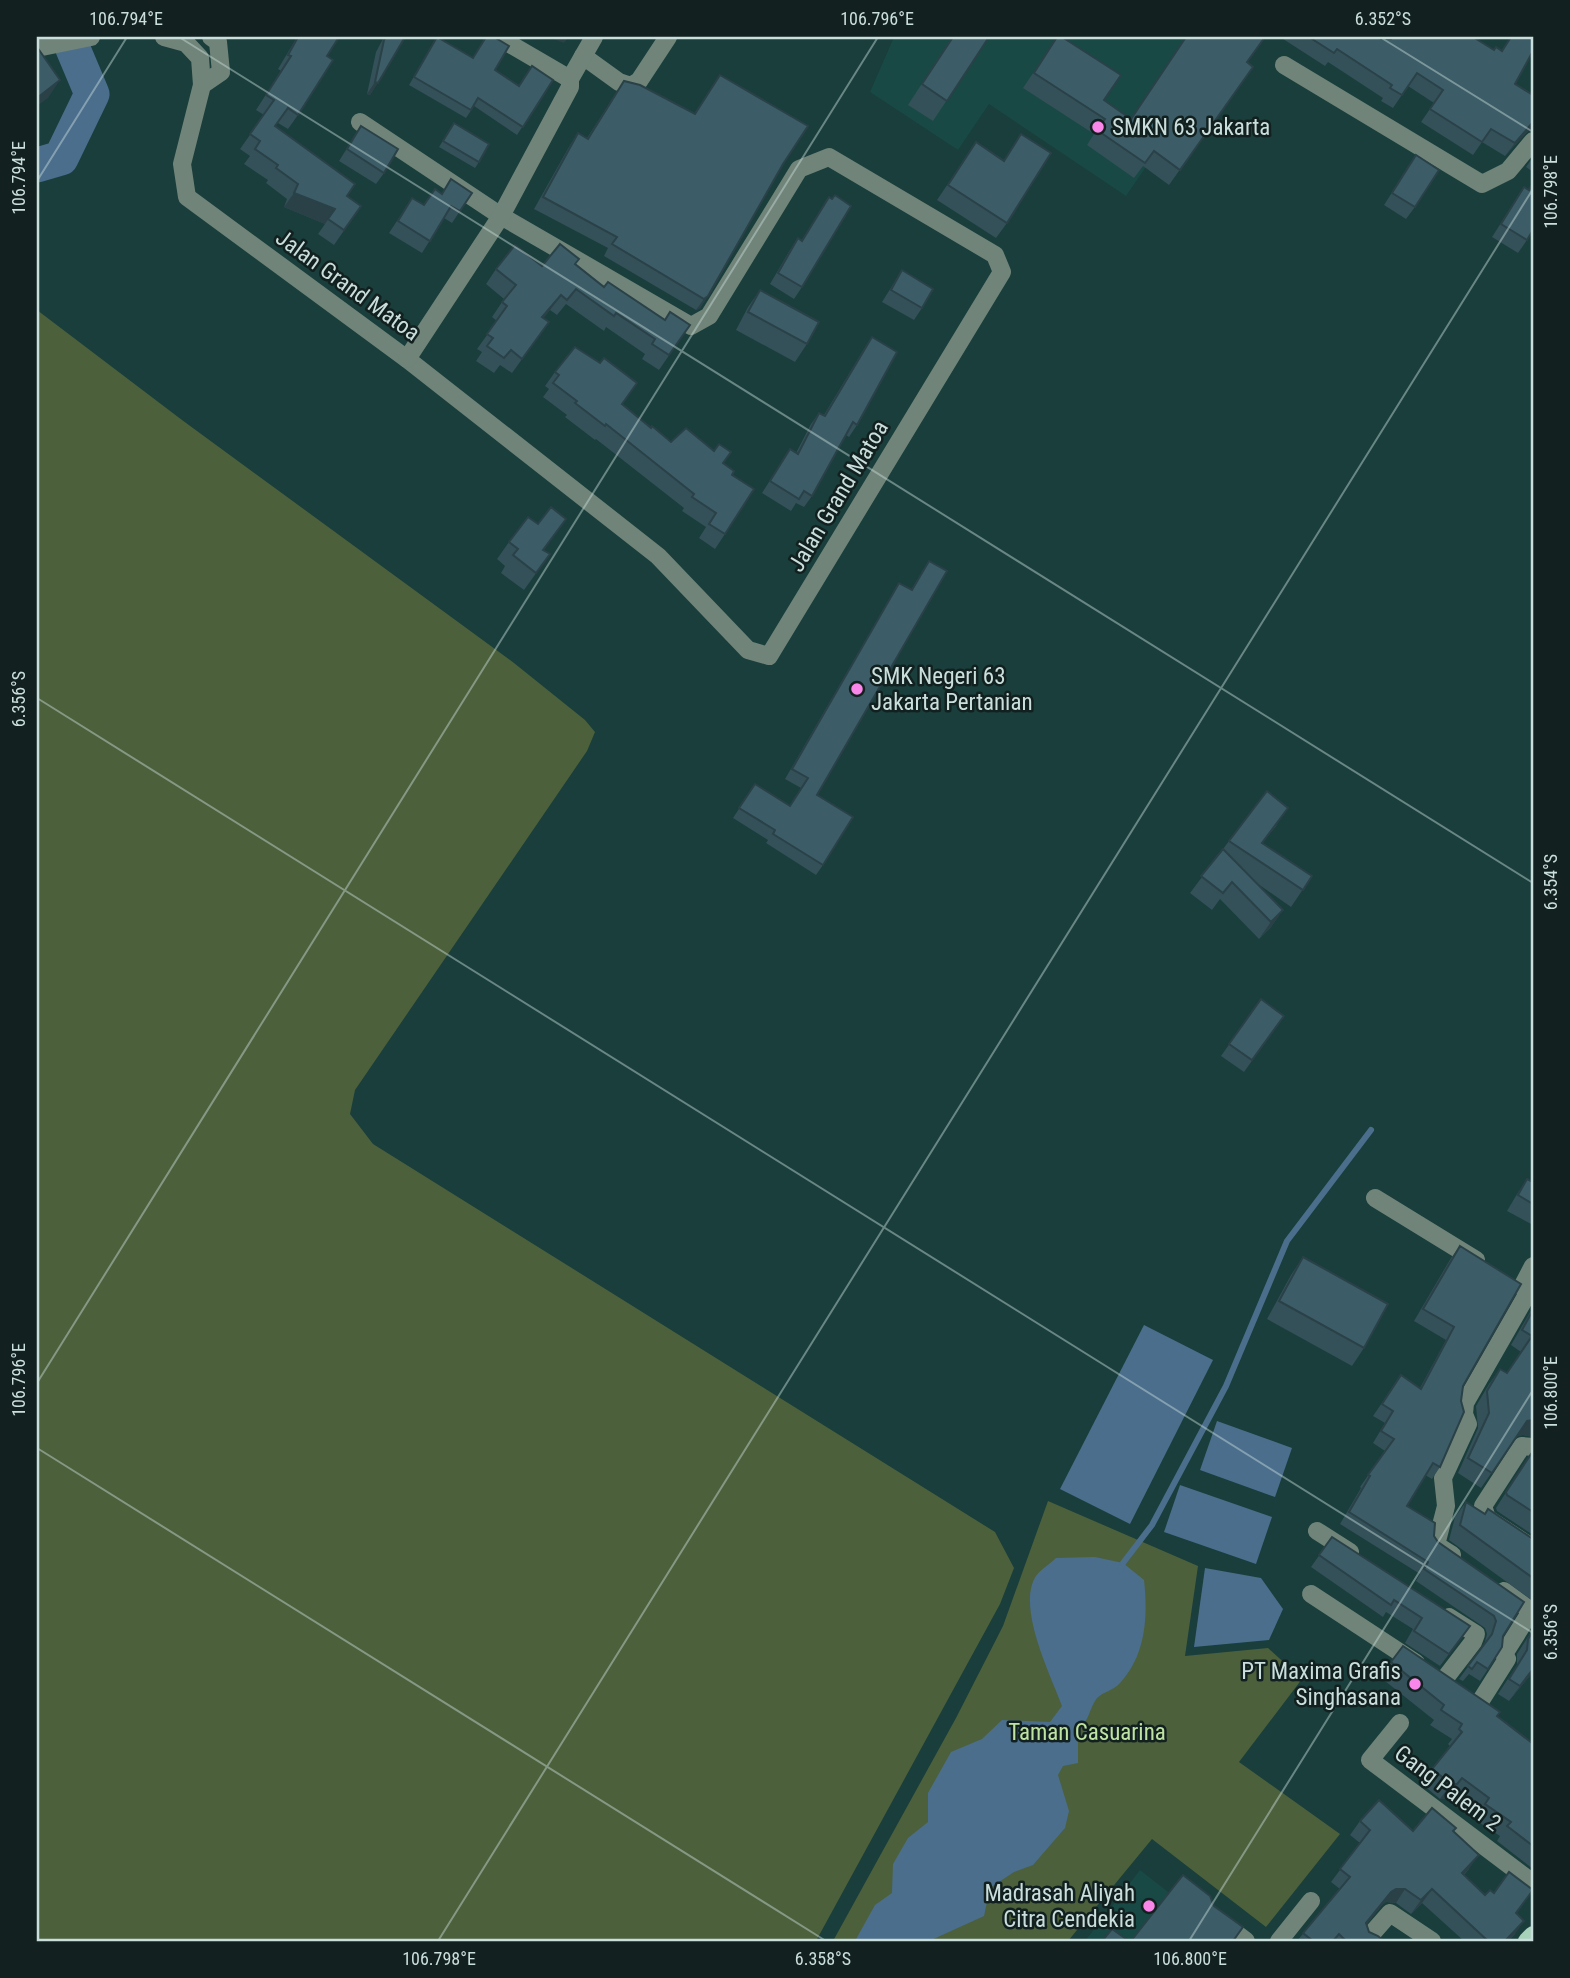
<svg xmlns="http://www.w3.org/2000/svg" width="1570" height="1978" font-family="'Roboto Condensed',sans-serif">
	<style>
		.built { fill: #184945 }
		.green { fill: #4c603c }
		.water { fill: #4b6e8d }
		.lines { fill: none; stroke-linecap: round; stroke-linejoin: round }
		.stream { stroke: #4b6e8d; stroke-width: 6 }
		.river { stroke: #4b6e8d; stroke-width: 35 }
		.minor { stroke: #708479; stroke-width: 18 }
		.major { stroke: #a8d1ba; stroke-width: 18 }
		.wall { fill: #345059 }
		.shaded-wall { fill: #2a4148 }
		.building { fill: #3c5d67; stroke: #2a4148; stroke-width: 2 }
		.ticks { fill: none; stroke: #cadedc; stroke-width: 2; stroke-opacity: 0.45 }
		.poi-dot { fill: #f987e9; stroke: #122120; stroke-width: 2.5 }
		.labels { text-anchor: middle; stroke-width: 5; stroke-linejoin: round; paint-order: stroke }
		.poi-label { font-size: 23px; fill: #cadedc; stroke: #122120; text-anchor: start }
		.street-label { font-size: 23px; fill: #cadedc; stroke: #122120 }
		.park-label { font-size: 23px; fill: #bfe3a2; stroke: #122120 }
		.neatline { fill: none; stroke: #cadedc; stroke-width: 2.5 }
		.ticks-label { font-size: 18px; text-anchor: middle; fill: #cadedc }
	</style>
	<rect width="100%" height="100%" fill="#193e3b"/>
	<g class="built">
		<path d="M894 37H1238L1226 50 1126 196 989 104 958 150 870 92Z"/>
		<path d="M1140 1870 1231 1941H1085Z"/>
	</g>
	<g class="green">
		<path d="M37 310 182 420 514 663 585 720 595 732 587 751 355 1090 350 1114 373 1144 995 1532 1014 1568 1000 1604 816 1941H37Z"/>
		<path d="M1048 1501 1198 1566 1185 1656 1268 1648 1302 1679 1239 1762 1340 1834 1266 1927 1152 1839 1068 1941H833L956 1718 1003 1626Z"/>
	</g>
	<g class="water">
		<path d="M1144 1325 1213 1360 1130 1524 1060 1489Z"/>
		<path d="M1217 1421 1292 1448 1275 1497 1200 1470Z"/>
		<path d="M1180 1485 1272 1517 1256 1564 1164 1532Z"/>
		<path d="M1095 1557 1123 1563 1144 1580C1148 1616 1146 1655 1120 1683 1114 1690 1103 1692 1097 1698 1089 1709 1090 1719 1078 1731V1763L1063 1766 1058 1775 1069 1811 1065 1828 1033 1865 1014 1872 990 1888 984 1916 929 1941H855L875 1905 892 1893 893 1864 908 1838 928 1822V1793L951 1752 982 1739 1002 1720 1050 1722 1062 1706C1051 1675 1016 1607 1036 1576 1040 1570 1050 1564 1056 1558Z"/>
		<path d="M1205 1568 1261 1578 1283 1609 1269 1640 1194 1647Z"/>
	</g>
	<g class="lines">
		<path class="stream" d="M1120 1571 1123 1563 1152 1525 1226 1386 1287 1241 1371 1130"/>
		<path class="river" d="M37 165 61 158 92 94 68 37"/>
		<g class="minor">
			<path d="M164 37 186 43 200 58 202 85 182 164 187 197 407 359 658 556 748 650 769 656 1002 272 995 255 829 157 799 169 709 316 691 326 501 216 360 122"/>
			<path d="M498 37 570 79"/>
			<path d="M37 48 91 37"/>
			<path d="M583 56 619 82 631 86 639 81 668 37"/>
			<path d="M1284 65 1482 184 1508 171 1533 141"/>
			<path d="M202 85 221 72 218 42 211 37"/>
			<path d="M407 359 501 216 570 87V79L594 37"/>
			<path d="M1375 1198 1476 1260"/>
			<path d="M1522 1287 1533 1266"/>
			<path d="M1533 1447 1522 1446 1483 1506 1487 1518 1533 1548"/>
			<path d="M1317 1531 1350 1552"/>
			<path d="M1452 1555 1436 1545 1446 1506 1443 1478 1468 1424 1464 1414 1465 1403 1529 1291"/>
			<path d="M1311 1594 1416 1663"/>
			<path d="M1443 1681 1473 1642 1476 1634 1449 1617"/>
			<path d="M1478 1705 1507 1659 1504 1654 1531 1611 1504 1591"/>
			<path d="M1400 1723 1370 1760 1533 1883"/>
			<path d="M1221 1922 1246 1941"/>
			<path d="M1368 1938 1390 1913 1432 1941"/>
			<path d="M1279 1941 1311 1901"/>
		</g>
		<path class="major" d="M1527 1941 1533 1935"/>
	</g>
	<g class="wall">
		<path d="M297 37H339L327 56 298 115 288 129 278 123 275 126 347 196 361 206 334 245 318 234 325 224 284 207 287 199 266 183 268 180 244 164 250 156 240 149 264 115 256 110 281 71 278 69Z"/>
		<path d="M384 37H405L370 95 367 94 376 52Z"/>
		<path d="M437 37 473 58 485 37 495 70 519 85 553 80 517 135 474 106 466 118 409 85Z"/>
		<path d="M952 37H989L933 121 908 105Z"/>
		<path d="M1057 37 1104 100 1130 119 1247 62 1253 67 1169 185 1143 166 1134 178 1087 145 1094 134 1023 88Z"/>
		<path d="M1280 37H1379L1381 39H1390V37H1473L1515 84 1528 131 1505 156 1482 142 1473 155 1421 122 1434 103 1408 86 1393 108 1381 101 1383 98 1328 62 1325 66Z"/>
		<path d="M720 75 783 164 708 296 700 308 696 310 604 256 608 248 534 209 570 145 578 133 587 138 624 81 694 114Z"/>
		<path d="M454 123 479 162 475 168 439 147Z"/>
		<path d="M361 126 384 173 376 184 339 161Z"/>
		<path d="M1021 134 1007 223 996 238 937 200 976 142 1004 160Z"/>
		<path d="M1416 155 1415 207 1406 219 1384 205Z"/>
		<path d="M1533 157V172L1526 167Z"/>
		<path d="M1524 187 1529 190 1527 240 1518 253 1492 237Z"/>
		<path d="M472 193 452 223 444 218 422 253 389 233 412 198 424 205 441 194Z"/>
		<path d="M829 197 802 287 794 299 770 284 790 250 798 238 802 240Z"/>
		<path d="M576 264 604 287 665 320 690 325 659 370 642 359 645 354 606 327 604 331 566 304 557 315 550 310 543 318 549 322 512 373 500 365 494 373 476 361 482 352 477 349 497 321 492 317 504 299 486 284 496 269Z"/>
		<path d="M902 270 922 308 914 320 882 302Z"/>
		<path d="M760 290 807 344 795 362 736 330 748 307Z"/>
		<path d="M872 337 857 425 849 437 846 435 812 496 804 507 796 503 791 511 762 493 790 449 796 453 811 424 819 413 824 415 864 349Z"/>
		<path d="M555 372 622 405 671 442 723 463 732 475 725 534 715 549 699 538 706 527 682 511 684 508 596 439 595 440 565 417 567 415 543 397 549 389 545 386Z"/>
		<path d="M509 542 544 550 550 554 524 590 501 573 505 566 497 559Z"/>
		<path d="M929 561 817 795 823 865 816 875 766 843 768 840 733 818 755 784 790 806 801 788 785 779 893 593 899 583 911 590Z"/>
		<path d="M1277 825 1262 843 1312 876 1291 907 1258 884 1283 910 1271 927 1259 939 1220 899 1212 910 1190 893 1229 841Z"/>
		<path d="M1261 999 1284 1016 1244 1072 1221 1056Z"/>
		<path d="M1527 1179 1533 1182V1225L1507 1211 1517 1194Z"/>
		<path d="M1460 1246 1463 1386 1440 1467 1432 1479 1425 1475 1407 1506 1438 1542 1524 1602 1503 1636 1488 1669 1480 1681 1469 1674 1463 1681 1459 1679 1484 1645 1487 1634 1485 1628 1416 1581 1420 1574 1340 1524 1361 1488 1360 1487 1385 1451 1373 1443 1385 1423 1373 1416 1401 1375 1420 1388 1446 1340 1414 1321 1451 1258Z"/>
		<path d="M1303 1257 1364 1348 1352 1366 1267 1319 1291 1275Z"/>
		<path d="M1533 1307V1437L1523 1435 1517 1436 1481 1488 1458 1473 1478 1428 1476 1406 1489 1384 1500 1369 1507 1373 1521 1352 1511 1345Z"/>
		<path d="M1533 1450V1535L1497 1511 1496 1508Z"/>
		<path d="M1466 1502 1485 1514 1488 1509 1533 1539V1601L1449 1540 1455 1517Z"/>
		<path d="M1332 1537 1470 1626 1440 1666 1405 1643 1413 1629 1386 1612 1383 1617 1311 1567Z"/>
		<path d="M1533 1629V1672L1509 1701 1498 1694 1517 1665V1654Z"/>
		<path d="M1403 1646 1532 1743 1533 1741V1869L1497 1841 1500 1836 1474 1819 1478 1813 1451 1793 1446 1799H1440L1422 1784 1450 1746 1448 1744 1452 1739 1430 1725 1434 1720 1380 1677Z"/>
		<path d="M1360 1821 1413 1831H1454L1469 1869 1464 1875 1485 1895 1517 1914 1515 1934 1508 1941H1464L1422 1903 1411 1914 1396 1903 1386 1902 1382 1905 1367 1924 1369 1932 1384 1941H1297L1340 1889 1331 1882 1360 1843 1350 1835Z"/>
	</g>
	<g class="shaded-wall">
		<path d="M548 37H569L564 43Z"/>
		<path d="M60 80 48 98 37 106V98Z"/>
		<path d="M375 82 378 83 370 95 367 94Z"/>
		<path d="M1533 122V130L1528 131 1505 156 1515 143Z"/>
		<path d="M294 193 335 209 325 224 284 207Z"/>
		<path d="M561 295 550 310 532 332 542 317Z"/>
		<path d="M708 296 700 308 696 310 704 299Z"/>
		<path d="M1283 910 1271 927 1259 939 1271 922Z"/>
		<path d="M1533 1420V1437L1523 1435 1516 1436 1527 1421Z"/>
		<path d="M1533 1669V1672L1509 1701 1520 1686Z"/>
		<path d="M1462 1778 1446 1799H1440L1451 1784Z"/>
		<path d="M1479 1855 1469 1869 1452 1886 1462 1873Z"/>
		<path d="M1396 1889H1405L1396 1903 1386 1902 1382 1905 1357 1936 1391 1892Z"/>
		<path d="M1432 1889 1422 1903 1411 1914 1421 1900Z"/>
		<path d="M1524 1921 1515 1934 1508 1941H1505Z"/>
	</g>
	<g class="building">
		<path d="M298 37H339L327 56 333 60 298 115 288 108 275 126 355 184 347 196 361 206 344 230 328 219 335 209 294 193 298 184 276 168 278 165 255 149 260 141 250 134 274 100 266 95 291 56 288 55Z"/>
		<path d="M386 37H405L378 83 375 82 384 40Z"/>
		<path d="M437 37 473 58 486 37H494L509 46 495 70 519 86 532 66 553 80 523 127 478 98 471 110 414 77Z"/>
		<path d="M953 37H989L947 101 922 84Z"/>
		<path d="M1057 37H1062L1121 75 1104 100 1131 119 1186 37H1265L1247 62 1253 67 1180 170 1154 151 1145 163 1097 130 1105 119 1034 73Z"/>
		<path d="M1309 37H1379L1381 39H1391L1393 37H1473L1494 50 1496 47 1502 51 1511 37H1533V51L1515 84 1533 95V122L1515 143 1491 129 1482 142 1430 109 1443 90 1417 73 1402 95 1390 88 1392 85 1337 49 1334 53Z"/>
		<path d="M37 47 60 80 37 98Z"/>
		<path d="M720 75 808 126 783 164 708 296 704 299 612 244 617 237 543 197 578 133 588 139 624 81 640 85 695 114Z"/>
		<path d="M454 123 489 144 479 162 443 141Z"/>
		<path d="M361 126 398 149 384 173 347 149Z"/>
		<path d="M1021 134 1051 153 1007 223 948 185 976 142 1004 161Z"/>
		<path d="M1416 155 1439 170 1415 207 1392 193Z"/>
		<path d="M451 179 472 193 460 211 451 206 430 241 398 221 412 198 424 205 435 189 442 194Z"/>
		<path d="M1533 183V230L1527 240 1501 224 1524 187 1529 190Z"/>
		<path d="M835 195 851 206 802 287 778 273 798 238 802 241 829 197 832 199Z"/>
		<path d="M560 244 579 259 575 264 604 287 608 282 665 320 670 312 690 325 669 355 652 344 655 339 616 313 614 316 576 289 567 300 561 295 542 317 549 322 522 359 511 350 504 358 487 346 493 338 487 334 507 306 502 302 516 285 496 269 515 245 542 266Z"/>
		<path d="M902 270 933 289 922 308 891 290Z"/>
		<path d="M760 290 819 322 807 344 748 312Z"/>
		<path d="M872 337 897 352 857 425 853 422 812 496 804 491 799 499 770 481 790 449 798 454 819 413 825 416Z"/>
		<path d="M575 347 600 363 604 358 637 383 622 404 651 428 652 426 671 442 686 428 714 451 719 444 731 452 723 463 734 471 732 475 754 489 725 534 709 524 716 513 692 497 694 494 606 424 605 426 575 403 577 401 553 383 559 375 555 372Z"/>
		<path d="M551 507 566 519 543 550 550 554 536 573 513 555 518 549 509 542 528 517 538 524Z"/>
		<path d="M929 561 947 571 817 795 853 817 823 865 773 834 775 830 739 808 755 784 790 806 808 778 792 769 899 583 912 590Z"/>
		<path d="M1267 791 1288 808 1262 843 1312 876 1303 890 1229 841Z"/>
		<path d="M1223 849 1283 910 1271 922 1232 882 1223 893 1201 876Z"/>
		<path d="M1261 999 1284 1016 1252 1060 1229 1044Z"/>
		<path d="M1527 1179 1533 1182V1204L1518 1195Z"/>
		<path d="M1460 1246 1521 1284 1463 1386 1461 1401 1464 1412 1440 1467 1433 1463 1407 1506 1435 1523 1434 1536 1438 1542 1524 1602 1503 1636 1502 1647 1488 1669 1477 1662 1472 1669 1468 1666 1492 1634 1496 1621 1494 1616 1424 1569 1428 1562 1349 1512 1370 1476 1368 1475 1394 1439 1381 1431 1393 1411 1382 1404 1401 1375 1421 1389 1454 1327 1423 1309Z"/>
		<path d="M1303 1257 1388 1304 1364 1348 1279 1301Z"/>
		<path d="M1533 1310V1420L1527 1421 1492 1473 1468 1458 1489 1413 1487 1391 1500 1369 1507 1373 1532 1336 1522 1330Z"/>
		<path d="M1533 1451V1512L1507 1495 1506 1492Z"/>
		<path d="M1466 1502 1485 1514 1488 1509 1533 1539V1578L1460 1525Z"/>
		<path d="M1332 1537 1470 1626 1449 1654 1414 1631 1422 1618 1394 1600 1391 1605 1319 1555Z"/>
		<path d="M1533 1631V1669L1520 1686 1509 1679 1527 1650 1528 1639Z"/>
		<path d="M1403 1646 1500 1712 1497 1716 1532 1743 1533 1741V1846L1507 1826 1511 1822 1485 1804 1489 1798 1462 1778 1457 1784H1451L1432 1769 1462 1732 1459 1729 1462 1724 1441 1710 1444 1705 1391 1662Z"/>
		<path d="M1379 1800 1413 1831 1432 1808 1456 1828 1453 1831 1479 1855 1462 1873 1485 1895 1490 1890 1494 1893 1509 1872 1533 1890 1516 1913 1524 1921 1505 1941H1488L1432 1889 1421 1900 1405 1889H1396L1391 1892 1366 1923 1369 1932 1378 1936 1384 1941H1346L1339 1934 1333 1941H1313L1303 1933 1350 1877 1340 1869 1370 1830 1360 1821Z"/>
		<path d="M1183 1875 1210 1896 1214 1906 1243 1927 1233 1941H1131Z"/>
		<path d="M1112 1929 1129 1941H1102Z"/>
	</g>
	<path class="ticks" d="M179 37 1533 883M1380 37 1533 132M37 181 127 37M37 698 1533 1633M37 1383 878 37M37 1448 826 1941M438 1941 1533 189M1189 1941 1533 1390"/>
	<g class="poi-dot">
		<circle cx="1098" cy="127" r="7"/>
		<circle cx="857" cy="689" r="7"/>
		<circle cx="1415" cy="1684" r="7"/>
		<circle cx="1149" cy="1906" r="7"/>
	</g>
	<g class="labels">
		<g class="poi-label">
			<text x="1112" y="135">SMKN 63 Jakarta</text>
			<text x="871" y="684">SMK Negeri 63<tspan x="871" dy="26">Jakarta Pertanian</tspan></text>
			<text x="1401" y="1679" text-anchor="end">PT Maxima Grafis<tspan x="1401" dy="26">Singhasana</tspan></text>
			<text x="1135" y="1901" text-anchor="end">Madrasah Aliyah<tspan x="1135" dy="26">Citra Cendekia</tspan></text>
		</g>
		<g class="street-label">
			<text transform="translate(348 285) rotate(36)" y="8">Jalan Grand Matoa</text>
			<text transform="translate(838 496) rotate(-59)" y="8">Jalan Grand Matoa</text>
			<text transform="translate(1448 1788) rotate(37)" y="8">Gang Palem 2</text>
		</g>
		<g class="park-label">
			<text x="1087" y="1740">Taman Casuarina</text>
		</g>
	</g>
	<rect width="1570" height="1978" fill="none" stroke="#122120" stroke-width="77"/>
	<rect x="38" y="38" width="1494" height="1902" class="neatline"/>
	<g class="ticks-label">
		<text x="126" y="25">106.794°E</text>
		<text x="877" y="25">106.796°E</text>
		<text x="1383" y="25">6.352°S</text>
		<text transform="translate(19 178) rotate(-90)" y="6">106.794°E</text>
		<text transform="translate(1551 192) rotate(-90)" y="6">106.798°E</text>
		<text transform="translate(19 699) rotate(-90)" y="6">6.356°S</text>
		<text transform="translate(1551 882) rotate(-90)" y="6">6.354°S</text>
		<text transform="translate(19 1380) rotate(-90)" y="6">106.796°E</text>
		<text transform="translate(1551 1393) rotate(-90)" y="6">106.800°E</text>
		<text transform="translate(1551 1632) rotate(-90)" y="6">6.356°S</text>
		<text x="439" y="1965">106.798°E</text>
		<text x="823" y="1965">6.358°S</text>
		<text x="1190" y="1965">106.800°E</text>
	</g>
</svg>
